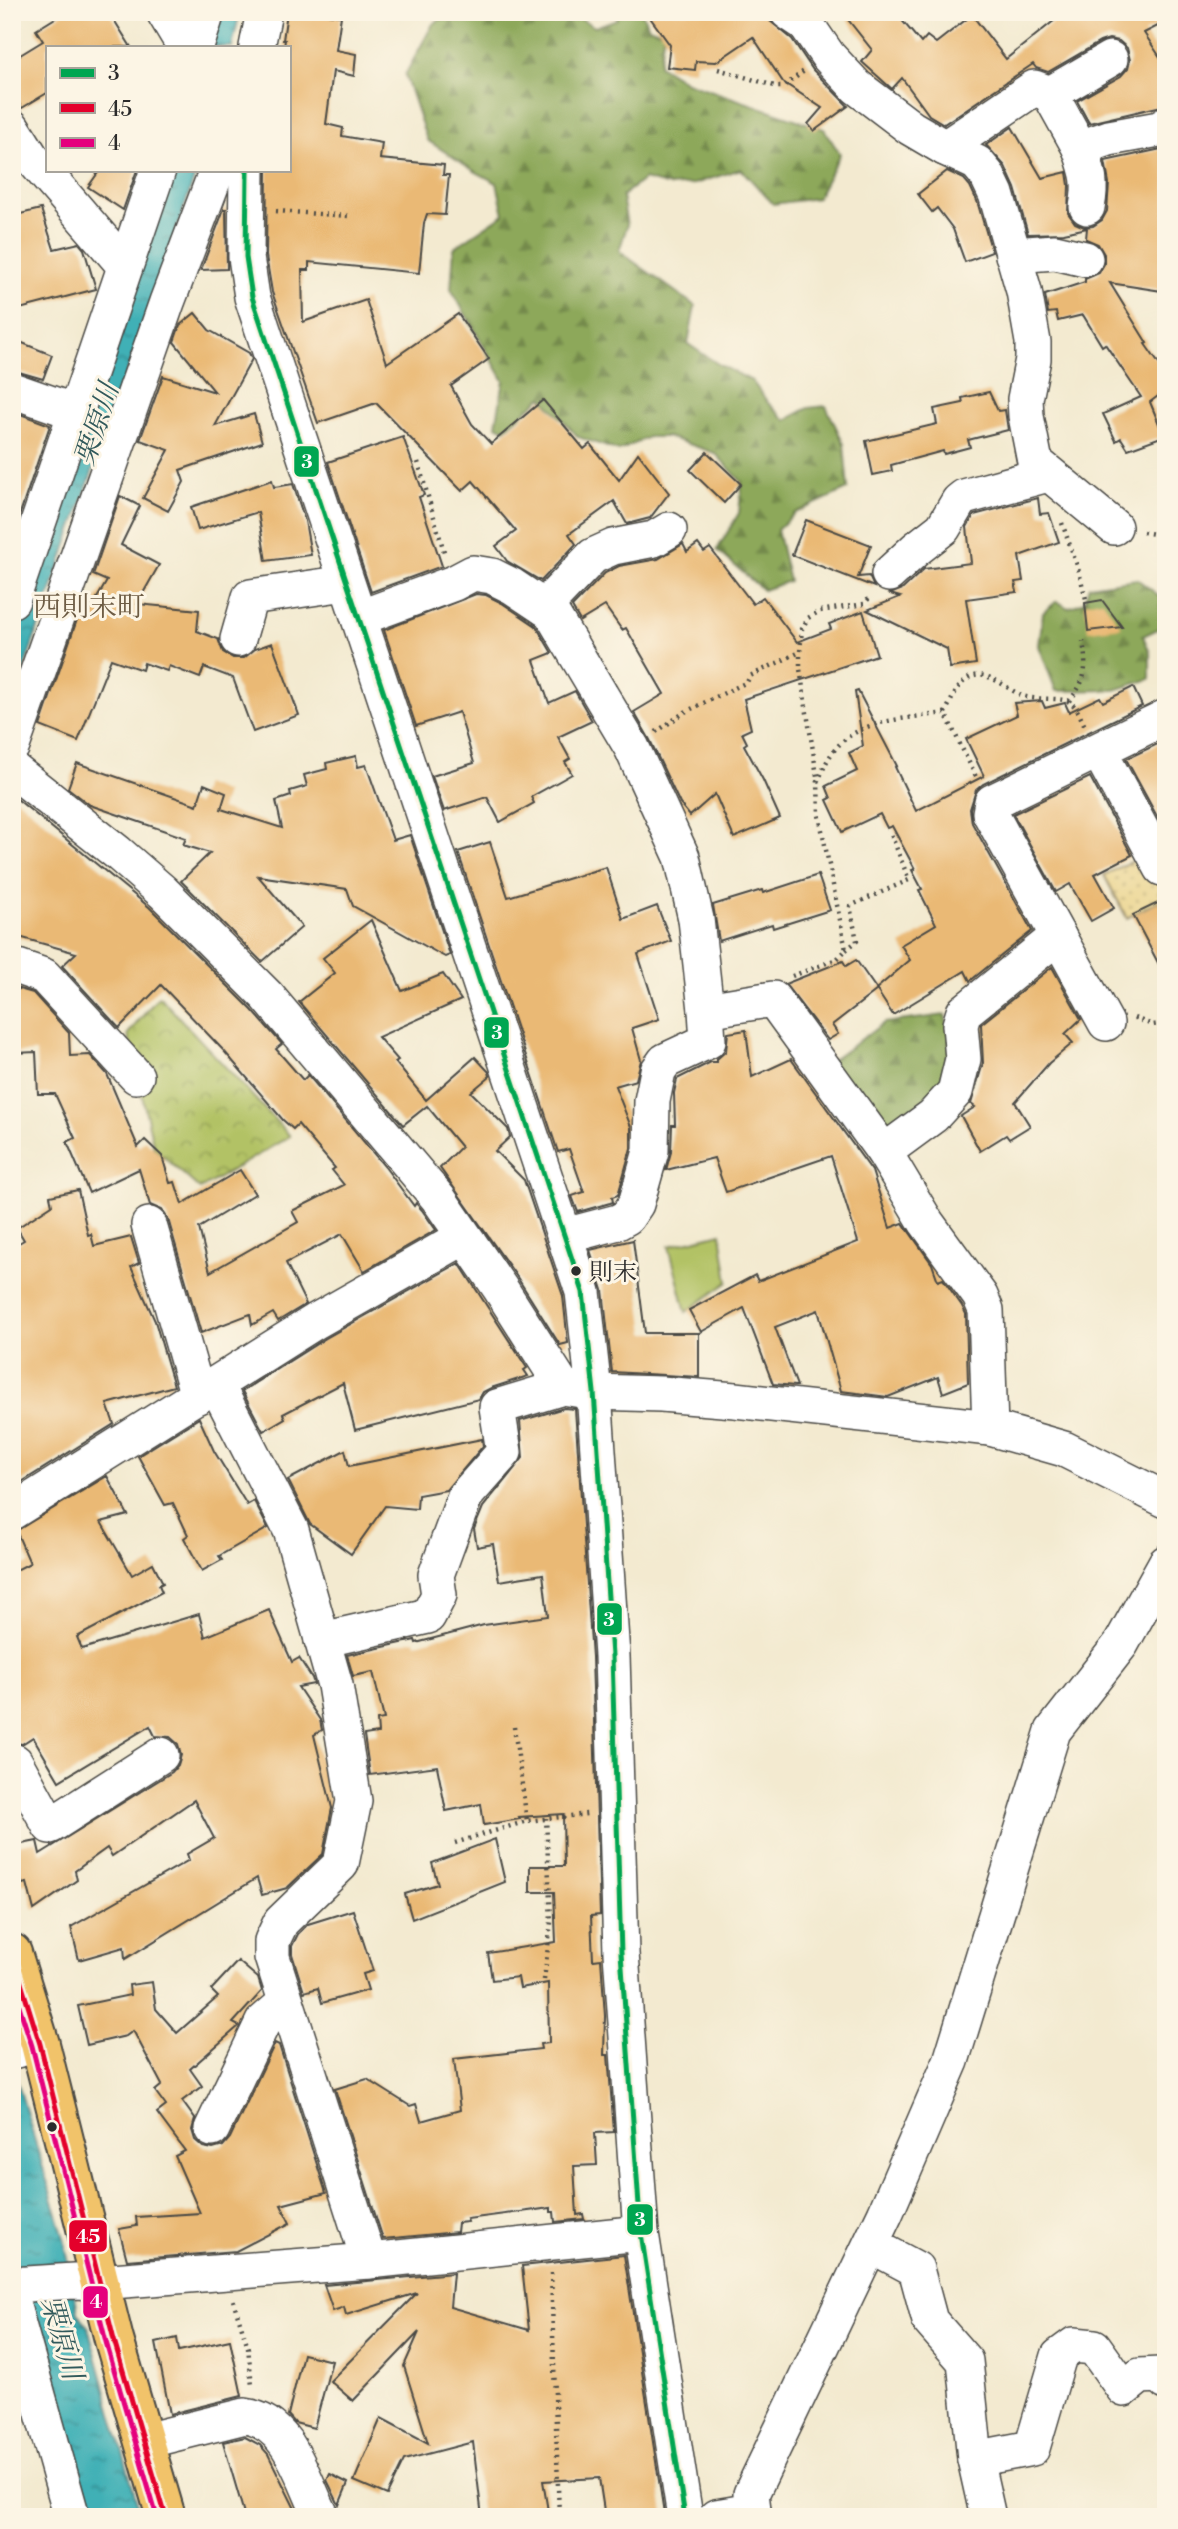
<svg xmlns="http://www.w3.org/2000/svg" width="1178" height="2529" font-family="'Libre Bodoni','Noto Serif JP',serif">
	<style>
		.forest { fill: url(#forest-firs); stroke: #5c6a42; stroke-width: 2 }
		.sand { fill: url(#sand-dots); stroke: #8c8264; stroke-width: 2 }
		.park { fill: url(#park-crowns); stroke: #6e7648; stroke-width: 2 }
		.garden { fill: #b2c265; stroke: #6e7648; stroke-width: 2 }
		.water { fill: url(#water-ripples); stroke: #356e70; stroke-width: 2 }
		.building { fill: #eab975 }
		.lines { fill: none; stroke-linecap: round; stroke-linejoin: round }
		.minor-casing { stroke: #494844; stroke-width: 38 }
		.highway-casing { stroke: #494844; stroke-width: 42 }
		.path { stroke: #494844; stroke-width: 4.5; stroke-dasharray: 2 5; stroke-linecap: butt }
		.minor { stroke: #fff; stroke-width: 35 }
		.highway { stroke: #f1c36a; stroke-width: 38 }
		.bus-1-casing { stroke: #fcf5e5; stroke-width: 10 }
		.bus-2-casing { stroke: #fcf5e5; stroke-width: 10 }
		.bus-3-casing { stroke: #fcf5e5; stroke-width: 10 }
		.bus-1 { stroke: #00a651; stroke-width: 5 }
		.bus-2 { stroke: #e4002b; stroke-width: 5 }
		.bus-3 { stroke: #e5007d; stroke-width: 5 }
		.bus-dot { fill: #2b2b2b; stroke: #fcf5e5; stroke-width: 2.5 }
		.labels { text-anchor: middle; stroke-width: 6; stroke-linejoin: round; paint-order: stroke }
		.bus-label { font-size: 24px; fill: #2b2b2b; stroke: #fcf5e5; text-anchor: start }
		.water-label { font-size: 28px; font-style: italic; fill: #325a5c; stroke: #fcf5e5 }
		.neighbourhood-label { font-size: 28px; fill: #6e5d45; stroke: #fcf5e5 }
		.line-badge { stroke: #fcf5e5; stroke-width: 2.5 }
		.badge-label { font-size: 19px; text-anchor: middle; font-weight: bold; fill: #fff }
	</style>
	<defs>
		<pattern id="forest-firs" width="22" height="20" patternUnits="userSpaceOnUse" patternTransform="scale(1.75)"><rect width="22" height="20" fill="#8da85a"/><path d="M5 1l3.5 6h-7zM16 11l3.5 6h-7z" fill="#73894b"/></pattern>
		<pattern id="sand-dots" width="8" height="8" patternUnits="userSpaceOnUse" patternTransform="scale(1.75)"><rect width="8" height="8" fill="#eeda9e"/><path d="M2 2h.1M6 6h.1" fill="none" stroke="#cb8" stroke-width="1.8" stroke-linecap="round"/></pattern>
		<pattern id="park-crowns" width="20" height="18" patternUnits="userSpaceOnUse" patternTransform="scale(1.75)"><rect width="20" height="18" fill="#b2c265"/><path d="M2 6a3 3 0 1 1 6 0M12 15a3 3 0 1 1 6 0" fill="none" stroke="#919e53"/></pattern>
		<pattern id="water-ripples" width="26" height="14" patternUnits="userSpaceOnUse" patternTransform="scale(1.75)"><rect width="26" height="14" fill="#3fb0b6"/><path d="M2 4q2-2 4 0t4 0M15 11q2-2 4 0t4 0" fill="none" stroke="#358f94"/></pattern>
	</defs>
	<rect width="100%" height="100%" fill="#fcf5e5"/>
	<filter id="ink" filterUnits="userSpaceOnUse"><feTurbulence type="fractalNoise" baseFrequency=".0143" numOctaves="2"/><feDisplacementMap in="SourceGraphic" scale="14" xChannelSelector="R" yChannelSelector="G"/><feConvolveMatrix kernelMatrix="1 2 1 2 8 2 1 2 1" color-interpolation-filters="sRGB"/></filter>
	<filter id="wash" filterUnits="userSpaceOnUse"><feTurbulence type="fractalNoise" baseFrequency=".00686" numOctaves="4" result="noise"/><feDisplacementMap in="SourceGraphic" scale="28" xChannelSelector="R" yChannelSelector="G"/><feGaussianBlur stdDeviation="1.57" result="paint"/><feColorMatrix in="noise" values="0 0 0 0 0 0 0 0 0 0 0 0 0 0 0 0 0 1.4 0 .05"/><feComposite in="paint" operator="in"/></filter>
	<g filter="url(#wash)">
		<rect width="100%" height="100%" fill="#f3ead0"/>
		<g class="forest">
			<path d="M454 12H569L595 27 617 19 618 12H641L649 27 664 33 659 65 686 82 824 129 840 154 817 198 773 204 741 169 694 184 670 186 644 179 622 196 627 226 619 251 695 306 688 344 718 364 752 381 769 404 786 420 808 408 826 406 844 444 848 489 795 513 777 530 789 581 763 590 717 550 739 513 742 482 715 453 668 437H648L619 451 578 437 542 397 505 429 496 425 504 381 451 289 454 248 504 214 497 183 476 172 427 140 405 75 433 24Z"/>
			<path d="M1137 579 1166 601V625L1143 636 1150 653V679L1115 690 1056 691 1039 646 1043 613 1057 601 1068 608 1084 602 1089 586Z"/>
			<path d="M945 1015 954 1050 947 1081 885 1138 827 1064 884 1023Z"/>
		</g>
		<path class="sand" d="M1148 853 1166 886V897L1127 918 1104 875Z"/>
		<path class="park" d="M159 996 290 1136 200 1189 154 1148 128 1034Z"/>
		<path class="garden" d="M721 1233 728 1282 686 1312 669 1246Z"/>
		<g class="water">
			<path d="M219 12H240L232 47H210Z"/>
			<path d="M172 170H197L12 703V639Z"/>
			<path d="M12 2064 64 2238 78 2312 88 2327 141 2517H85L31 2314 12 2263Z"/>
		</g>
		<g id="blocks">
			<g class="building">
				<path d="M65 12H109L131 47H47V93L22 108 12 93V60L43 41 36 30Z"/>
				<path d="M287 12H313L341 16 336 50 356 54 354 76 333 71 326 124 343 128 342 136 382 143 380 159 444 165 443 175H449L445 215 427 214 424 223 419 273 309 262V270H302L303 322 366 300 387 363 458 314 489 359 451 386 472 424 491 444 543 400 584 449 590 444 619 480 638 453 669 493 650 518 627 524 614 501 569 534 576 544 541 581 507 561 496 546 516 531 473 481 462 491 376 403 318 423 272 292 266 256 267 170H289V47H284L285 40H283Z"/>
				<path d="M646 12H768L770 21 792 39 813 70 848 106 814 131 808 124 822 108 783 82 753 37 716 62 696 61 695 70 667 67 670 45Z"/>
				<path d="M842 12H895L921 43 927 36 936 43 972 15 1006 59 1065 12H1166V22L1144 33 1166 66V105L1089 123 1077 101 1121 76 1128 68 1130 60 1127 48 1119 41 1109 39 1100 42 1048 72 1036 68 1033 64 944 124 929 115 902 78 892 89 862 62 872 50Z"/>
				<path d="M1012 127 1042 178 1067 172 1069 185 1068 213 1075 223 1084 227 1093 226 1102 220 1107 211 1109 183 1105 161 1166 148V264L1162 291 1110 283 1147 343 1145 344 1166 374V390L1150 402 1164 436 1128 449 1121 438 1116 441 1103 414 1141 397 1105 344 1102 346 1083 315 1058 321 1056 312 1048 313 1045 295 1085 282V279L1099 273 1104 264V254L1098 244 1086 239 1087 228 1064 233 1028 234 1015 188 1005 166 986 145Z"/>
				<path d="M100 170H137L123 210 88 187Z"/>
				<path d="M947 171 964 179 970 186 977 201 992 252 965 262 953 229 937 208 932 212 918 194Z"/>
				<path d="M41 209 54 249 79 243 84 249 96 289 12 311V216Z"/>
				<path d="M224 209H226L227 269 201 270Z"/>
				<path d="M195 313 209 330 249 353 252 359 215 426 254 414 262 442 180 470 184 482 168 511 143 498 169 450 140 440 163 376 215 392 174 342 180 325Z"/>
				<path d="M20 342 52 355 43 379 12 370V362Z"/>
				<path d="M989 392 998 411 1005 410 1008 430 968 440 970 447 944 454 943 451 891 465 892 471 873 475 866 441 937 424 934 409 963 403 962 398Z"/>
				<path d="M12 411 50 425 12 537Z"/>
				<path d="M403 437 424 495 419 497 442 566 371 592 328 462Z"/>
				<path d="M707 452 741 484 724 503 690 470Z"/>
				<path d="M272 480 274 487 293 484 305 521 311 555 266 561 258 512 198 530 191 507Z"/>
				<path d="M120 496 140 506 121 545 159 565 137 604 199 610 197 631 218 639 223 652 233 658H244L255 649 272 643 299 715 253 732 233 678 204 667 200 678 169 666 167 671 144 663 142 670 111 659 78 741 40 726 79 614 86 617 107 581 93 575Z"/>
				<path d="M1038 498 1040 514 1049 513 1059 542 1019 556 1023 581 1015 582 1017 592 966 599 976 664 950 668 947 649 867 610 900 597 890 594 903 589 924 569 971 563 967 527 974 515Z"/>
				<path d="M806 520 871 545 858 577 869 576 874 587 792 555Z"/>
				<path d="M683 544 687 552 698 544 704 552 710 548 753 604 763 597 797 642 831 629 829 624 863 611 877 655 744 699 751 729 742 733 747 743 744 745 763 780 780 818 734 838 715 794 690 816 680 804 650 740 634 712 664 694 626 628 622 630 605 606 580 621 572 607 605 573 619 566 658 559Z"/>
				<path d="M476 594 486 595 502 603 536 626 552 653 534 660 549 703 575 691 592 721 558 737 570 759 565 762 572 774 531 797 534 803 500 822 487 797 444 811 432 776 474 763 459 712 416 726 384 630Z"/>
				<path d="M1102 600 1122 627 1088 631 1085 603Z"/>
				<path d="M1133 687 1142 706 983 784 976 790 970 809 972 823 1032 931 970 981 965 971 893 1015 876 989 910 960 901 945 936 924 919 890 922 889 912 870 915 869 892 826 887 828 880 814 842 832 827 800 831 798 826 786 857 771 849 753 863 746 855 692 858 691 897 766 895 767 916 811 984 776 966 739 1017 715 1014 703 1042 701 1045 708 1065 703 1069 712 1100 697 1103 702Z"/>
				<path d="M1166 740V833L1126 759Z"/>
				<path d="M356 756 358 767 366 765 393 840 410 835 450 955 445 957 353 906 347 889 258 876 302 927 262 962 181 881 210 853 183 845 186 838 90 805 68 788 77 763 197 805 204 784 226 793 221 809 282 828 276 801 291 796 290 791 307 786 304 775 327 769 326 763Z"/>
				<path d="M1090 777 1132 855 1095 874 1114 908 1091 921 1070 884 1056 892 1013 814Z"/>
				<path d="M12 795 149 907 252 1010 282 1044 276 1049 303 1080 308 1075 385 1167 414 1206 416 1203 422 1210 436 1230 364 1271 342 1234 286 1263 306 1304 278 1321 273 1313 252 1325 250 1314 201 1333 168 1219 162 1210 150 1205 139 1169 89 1193 67 1142 75 1138 55 1094H38L36 1052 15 1053 12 987 33 993 69 1033 70 1056 90 1055 107 1074 138 1147 145 1140 162 1156 170 1183 175 1182 182 1204 240 1170 255 1194 199 1228 210 1272 298 1222 292 1211 344 1185 332 1170 335 1168 298 1124 293 1129 283 1120 224 1051 161 985 119 1028 62 966 76 953 12 935Z"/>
				<path d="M490 842 508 897 606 867 623 919 657 906 671 941 638 954 659 1019 632 1028 641 1060 636 1080 615 1086 631 1127V1148L618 1195 612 1197 613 1202 610 1203 578 1212 572 1196 584 1192 569 1149 558 1152 458 852Z"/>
				<path d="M818 875 830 910 773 928 772 924 719 941 713 905 762 890 763 893Z"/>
				<path d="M1166 899V978L1133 915Z"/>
				<path d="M371 920 402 991 443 974 461 1000 378 1037 398 1060 395 1062 426 1100 475 1057 489 1072 490 1076 471 1092 508 1129 510 1137 495 1151 524 1180 563 1296 568 1343 560 1345 517 1277 440 1168 461 1147 427 1106 403 1125 299 1002 335 973 323 958Z"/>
				<path d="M856 960 877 990 832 1025 838 1034 828 1040 785 984 843 961 846 966Z"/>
				<path d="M1052 967 1081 1019 1065 1034 1073 1043 1049 1063 1015 1102 1030 1126 1009 1139 1006 1135 980 1151 961 1116 975 1107 971 1104 983 1063 981 1024Z"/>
				<path d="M746 1030 752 1077 791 1059 872 1171 890 1228 903 1223 932 1264 938 1281 943 1279 962 1306 966 1314 968 1383 943 1393 938 1377 888 1397 841 1391 818 1310 775 1327 797 1386H795L773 1384 744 1308 701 1332 689 1310 755 1275 758 1281 858 1242 831 1156 726 1192 714 1158 666 1170 671 1152 672 1125H675L674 1093 677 1079 711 1062H717V1059L726 1051 728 1033Z"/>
				<path d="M78 1190 88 1235 91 1234 94 1246 131 1237 139 1263 131 1267 155 1321 174 1386 107 1404 114 1424 12 1488V1247L24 1240 17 1228 52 1205 50 1196Z"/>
				<path d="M633 1240 645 1333H699V1377L612 1372 603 1290 590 1250Z"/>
				<path d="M459 1263 527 1368 524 1370 528 1376 491 1388 483 1392 479 1399 355 1430 343 1383 283 1414 285 1418 263 1431 242 1391 326 1338Z"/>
				<path d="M564 1408 575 1409 592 1657 600 1915 591 1916 593 1960 601 1959 605 2016 604 2055H608L614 2132 595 2133 597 2165 574 2166 577 2215 583 2214 584 2219 555 2222 554 2212H551V2208L467 2219 468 2222 458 2223 457 2232 383 2239 335 2089 367 2079 410 2106 416 2104 421 2121 460 2110 454 2059 541 2049 540 2044 549 2043 548 1983 520 1988 518 1977 492 1980 488 1953 556 1942 554 1892H530V1866H564L563 1814 519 1817 520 1819 484 1825 481 1804 446 1811 437 1766 370 1775 364 1735 378 1733 377 1720 384 1719 373 1672 353 1676 347 1655 415 1640 416 1643 484 1625 548 1616 543 1574 499 1581 493 1544 477 1547 474 1529 483 1507 523 1458 520 1421Z"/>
				<path d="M199 1418 214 1451 247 1505 254 1501 268 1528 219 1556 222 1560 202 1571 184 1538 188 1535 173 1503 165 1505 138 1456Z"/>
				<path d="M482 1439 483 1446 446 1490 418 1495 417 1509 385 1506 351 1554 310 1524 288 1480 345 1450 349 1466Z"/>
				<path d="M107 1476 128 1515 101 1522 132 1575 153 1563 163 1583 159 1585 162 1592 77 1637 82 1649 199 1614 205 1637 269 1610 292 1662 299 1658 312 1678 314 1684 298 1687 320 1720 322 1730 314 1735 332 1808 323 1854 287 1888 262 1895 257 1878 125 1959 124 1947 79 1960 71 1927 189 1860 187 1854 214 1838 194 1800 112 1856 107 1848 75 1871 77 1880 34 1910 27 1883 22 1884 12 1846 37 1841 40 1854 172 1772 178 1765 181 1755 178 1744 170 1737 155 1736 150 1726 59 1781 33 1737 22 1744 12 1742V1572L30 1563 16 1531Z"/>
				<path d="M495 1839 505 1882 412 1919 405 1894 438 1884 432 1863Z"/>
				<path d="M353 1910 373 1971 363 1974 368 1990 322 2003 318 1988 304 1992 292 1954V1946L298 1934 308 1924Z"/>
				<path d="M238 1961 258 1978 262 1991 233 2023 239 2026 190 2069 202 2086 182 2101 195 2119 192 2130 195 2140 203 2147 213 2149 223 2146 230 2138 275 2043 279 2045 326 2193 281 2205 290 2223 236 2251 127 2260 119 2229 137 2226 136 2217 200 2213 175 2156 185 2151 157 2113 166 2106 155 2091 162 2085 135 2034 133 2031 126 2036 87 2045 78 2006 130 1995 129 1985 152 1982 156 2009 177 2033 218 1997 211 1990Z"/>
				<path d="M624 2255 664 2513 652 2514V2517H605L599 2478 543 2481 549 2517H482L473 2442 404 2460 387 2495 354 2481 381 2418 428 2443 404 2366 419 2332 353 2401 330 2381 417 2293 346 2315 344 2307 333 2311 324 2285 453 2273 450 2307 529 2330 522 2266Z"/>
				<path d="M177 2338 179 2351 230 2340 242 2396 170 2414 156 2343Z"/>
				<path d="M303 2354 332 2361 314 2428 295 2423 288 2415Z"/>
				<path d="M245 2437 260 2445 268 2454 299 2517H245L223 2442Z"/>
				<path d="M330 2474 348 2483 339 2505 327 2480Z"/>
			</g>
		</g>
	</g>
	<g filter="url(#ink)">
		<use href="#blocks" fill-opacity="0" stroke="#494844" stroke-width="2"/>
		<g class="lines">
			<defs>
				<g id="minor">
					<path d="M164 12 185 47"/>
					<path d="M788 12 806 24 828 56 857 87 911 128 945 148 977 163 987 175 996 194 1024 291 1033 342V359L1025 399 1026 416 1035 462 1114 527"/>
					<path d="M196 47 207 12"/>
					<path d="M257 47 264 12"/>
					<path d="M1050 94 1110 59"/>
					<path d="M12 127 31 157 125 266"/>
					<path d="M945 148 1034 88 1050 94 1080 148 1109 138 1159 129 1166 125"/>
					<path d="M1080 148C1088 172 1092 182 1087 207"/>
					<path d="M247 170 246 257 252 297 583 1292 594 1392 612 1656 621 1953 641 2233 685 2517"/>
					<path d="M1013 255 1055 252 1085 259"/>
					<path d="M12 390 75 412"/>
					<path d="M889 574 916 549 943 528 959 501 964 497 1048 474"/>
					<path d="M12 600 158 170"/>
					<path d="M544 607 593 556 613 547 654 539 669 530"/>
					<path d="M359 618 454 583 473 573 492 576 512 586 551 612 632 748 682 857 696 919 706 1010 773 999 884 1152 926 1222 980 1296 986 1310 990 1428"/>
					<path d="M238 639 250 597 346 583"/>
					<path d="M12 746 167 302 217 170"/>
					<path d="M1099 751 1162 868"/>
					<path d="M12 769 118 853 163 892 267 996 438 1198 500 1288 563 1387"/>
					<path d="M12 965 44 976 136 1076"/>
					<path d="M1106 1023 990 813 992 802 1166 717"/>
					<path d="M884 1152 933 1116 955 1092 963 1059 960 1025 964 1012 1058 936"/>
					<path d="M149 1225 198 1396"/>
					<path d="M565 1236 618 1222 627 1217 636 1204 651 1151 652 1101 658 1071 665 1061 708 1041 706 1010"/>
					<path d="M216 1384 291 1530 335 1685 354 1801 341 1864 281 1922 272 1941V1957L369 2261"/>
					<path d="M12 1512 316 1321 464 1237"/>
					<path d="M322 1640 428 1616 439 1595 436 1575 465 1496 504 1452 497 1407 563 1387 594 1392 661 1394 735 1400 990 1428 1064 1449 1166 1500"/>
					<path d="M12 1762H15L50 1826 161 1755"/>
					<path d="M12 2051 40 2044"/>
					<path d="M212 2129 263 2022 286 2002"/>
					<path d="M871 2245 916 2269 930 2321 965 2361 975 2459 988 2517"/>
					<path d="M12 2285 74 2281 99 2282 369 2261 641 2233"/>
					<path d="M12 2303 72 2517"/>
					<path d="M145 2441 245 2416C291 2422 303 2482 322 2517"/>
					<path d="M975 2459 1032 2448 1059 2356 1074 2345 1094 2347 1124 2389 1140 2376 1160 2375 1166 2382"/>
					<path d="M716 2517 752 2511"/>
					<path d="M754 2517 751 2494 885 2214 951 2061 1053 1731 1121 1644 1166 1563"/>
				</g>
				<path id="highway" d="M12 1953 40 2044 114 2340 166 2517"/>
			</defs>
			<use href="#minor" class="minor-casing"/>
			<use href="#highway" class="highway-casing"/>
			<g class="path">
				<path d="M718 69 778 87H783L804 71"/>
				<path d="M276 211 349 216"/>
				<path d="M418 462 445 555"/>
				<path d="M1062 523 1078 568 1086 599"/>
				<path d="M1143 532 1166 536"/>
				<path d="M1069 701C1087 680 1087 668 1083 641"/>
				<path d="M945 713C951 702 957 684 969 678 988 668 1007 690 1023 696 1036 701 1063 696 1071 703 1078 708 1081 719 1085 726"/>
				<path d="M656 732 685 712 747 682 750 676 800 652"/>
				<path d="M818 782C822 772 826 761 833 752 857 718 908 719 945 713L977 779"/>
				<path d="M846 950 857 941 850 906 909 880 891 834"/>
				<path d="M792 976 837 959 846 950 819 815 818 782 800 669V652L802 629 808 618 820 611 864 604 871 596"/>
				<path d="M1134 1018 1153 1025 1166 1023"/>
				<path d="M514 1727 527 1821"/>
				<path d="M455 1843 527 1821 587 1814"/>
				<path d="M544 1980 551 1922 546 1818"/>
				<path d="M551 2273 559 2517"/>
				<path d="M233 2300 248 2347 252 2386"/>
			</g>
			<use href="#minor" class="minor"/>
			<use href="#highway" class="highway"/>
			<defs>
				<path id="bus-1" d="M247 170 246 257 252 297 583 1292 594 1392 612 1656 621 1953 641 2233 685 2517"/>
				<path id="bus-2" d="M12 1954 40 2044 114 2340 166 2517"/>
				<path id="bus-3" d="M12 1984 32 2046 106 2342 157 2517"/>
			</defs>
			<use href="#bus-1" class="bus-1-casing"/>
			<use href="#bus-2" class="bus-2-casing"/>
			<use href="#bus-3" class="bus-3-casing"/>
			<use href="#bus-1" class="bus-1"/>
			<use href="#bus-2" class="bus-2"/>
			<use href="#bus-3" class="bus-3"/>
		</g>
	</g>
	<g class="bus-dot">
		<circle cx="576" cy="1271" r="6"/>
		<circle cx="52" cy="2127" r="6"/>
	</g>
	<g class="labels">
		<g class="bus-label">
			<text x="589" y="1280">則末</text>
		</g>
		<g class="water-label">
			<text transform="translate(96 424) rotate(-72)" y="10">栗原川</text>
			<text transform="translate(63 2338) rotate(74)" y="10">栗原川</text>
		</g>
		<g class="neighbourhood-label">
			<text x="89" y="616">西則末町</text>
		</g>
	</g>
	<g class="line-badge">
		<rect x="293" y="445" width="27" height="33" rx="7" fill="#00a651"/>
		<rect x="483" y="1016" width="27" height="33" rx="7" fill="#00a651"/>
		<rect x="596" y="1602" width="27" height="34" rx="7" fill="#00a651"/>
		<rect x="626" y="2203" width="28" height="33" rx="7" fill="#00a651"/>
		<rect x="68" y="2219" width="40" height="34" rx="7" fill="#e4002b"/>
		<rect x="82" y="2285" width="27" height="34" rx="7" fill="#e5007d"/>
	</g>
	<g class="badge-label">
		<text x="307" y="468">3</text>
		<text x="497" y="1039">3</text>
		<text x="609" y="1626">3</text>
		<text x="640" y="2226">3</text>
		<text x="88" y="2243">45</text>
		<text x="96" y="2308">4</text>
	</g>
	<rect width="1178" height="2529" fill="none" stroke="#fcf5e5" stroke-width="42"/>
	<rect x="46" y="46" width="245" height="126" fill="#fcf5e5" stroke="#a8a49b" stroke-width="2"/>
	<rect x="60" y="68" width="35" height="10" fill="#00a651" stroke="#a8a49b" stroke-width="2"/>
	<text x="108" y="80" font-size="21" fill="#2b2b2b">3</text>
	<rect x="60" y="103" width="35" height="10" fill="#e4002b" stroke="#a8a49b" stroke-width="2"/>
	<text x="108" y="116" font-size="21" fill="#2b2b2b">45</text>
	<rect x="60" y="138" width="35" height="10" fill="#e5007d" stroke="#a8a49b" stroke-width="2"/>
	<text x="108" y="150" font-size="21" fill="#2b2b2b">4</text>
</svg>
